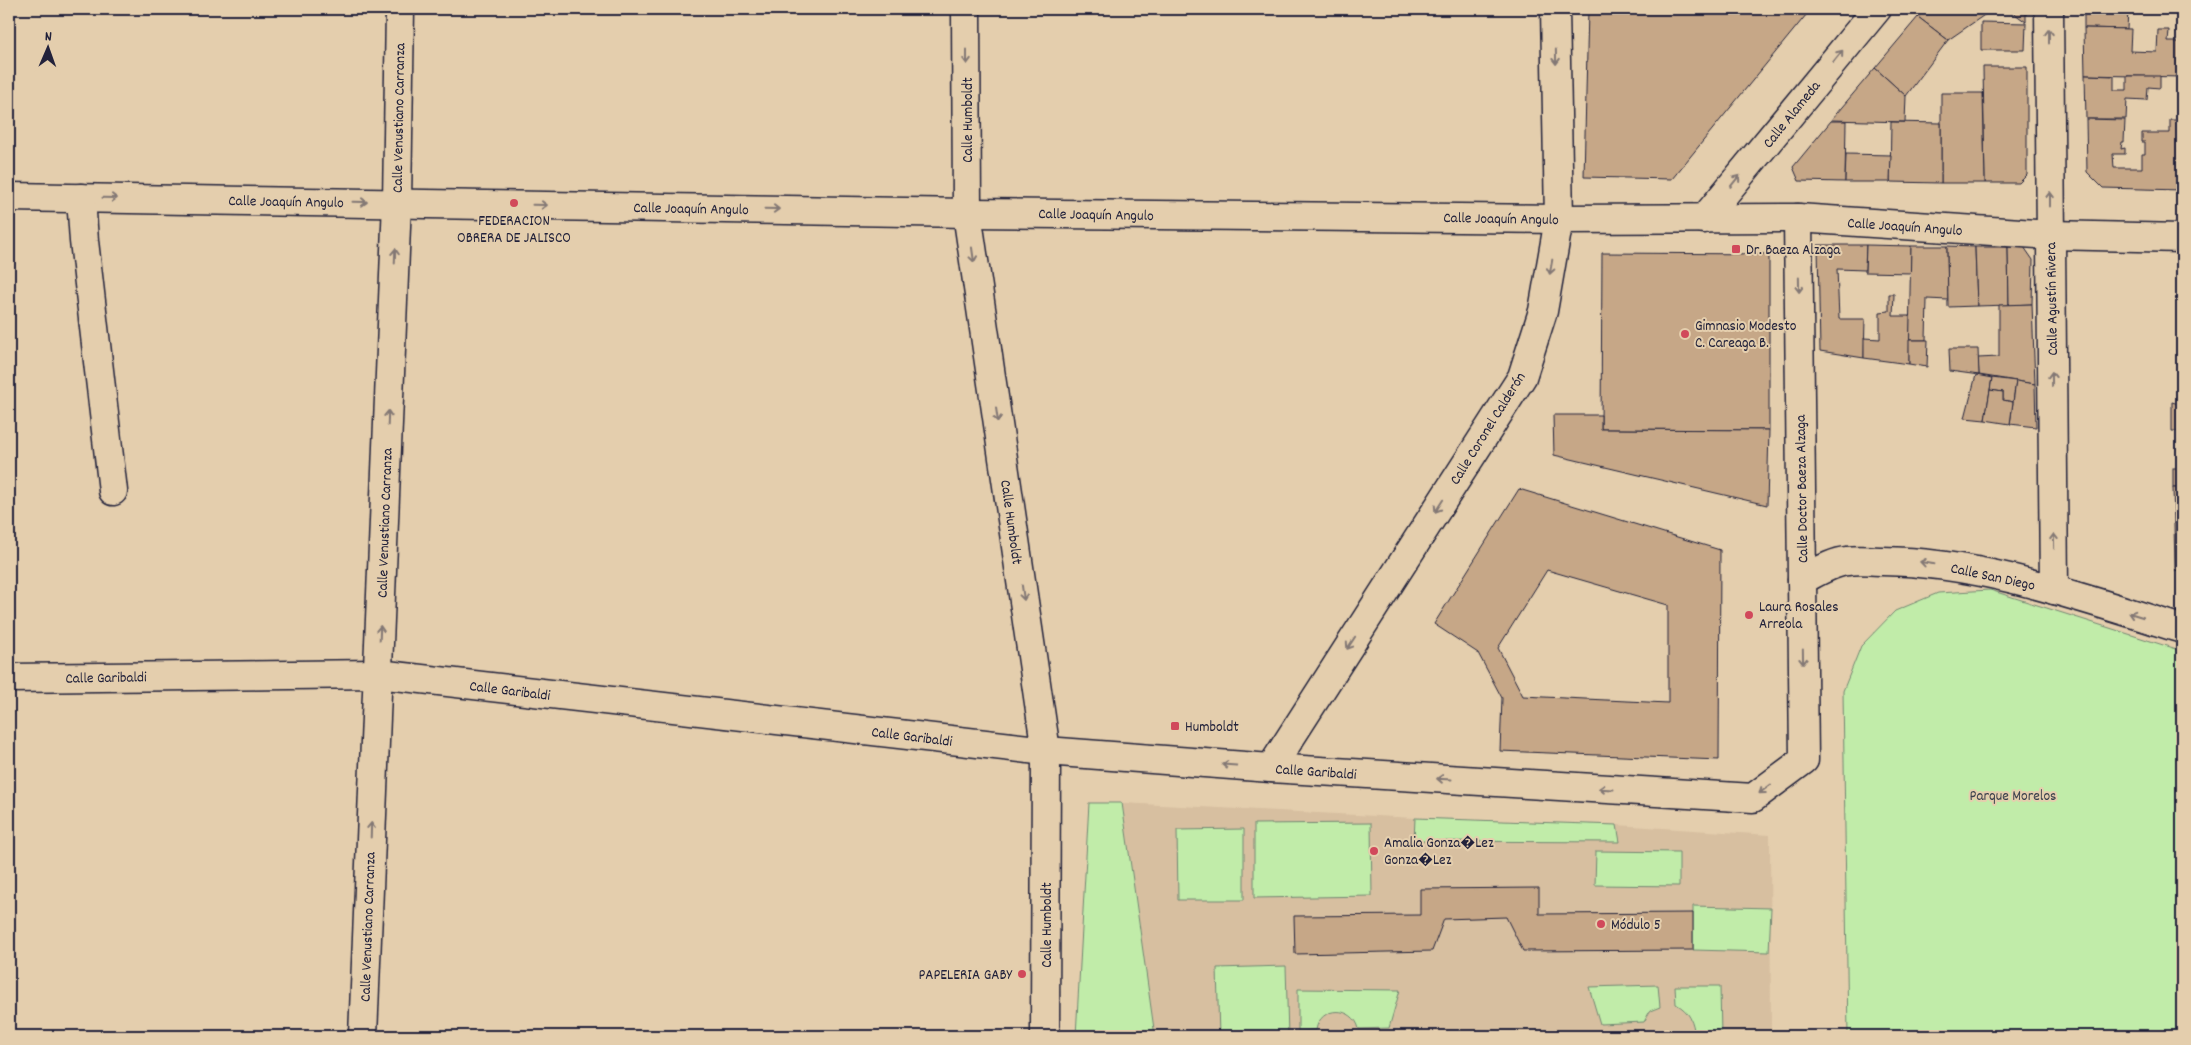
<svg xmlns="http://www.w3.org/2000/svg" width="2191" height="1045" font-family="Dekko,sans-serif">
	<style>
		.built { fill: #d7bfa0 }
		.green { fill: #c1eca9; stroke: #728772 }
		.building { fill: #c6a787; stroke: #22223b; fill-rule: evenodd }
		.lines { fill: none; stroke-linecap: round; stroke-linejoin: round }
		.minor-casing { stroke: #22223b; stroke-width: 31 }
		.minor { stroke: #e4cead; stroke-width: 28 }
		.oneway { stroke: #837874 }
		.poi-dot { fill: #d1495b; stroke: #e4cead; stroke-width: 2 }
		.labels { text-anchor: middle; stroke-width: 4; stroke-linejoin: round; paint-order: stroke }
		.street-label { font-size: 15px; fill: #22223b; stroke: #e4cead }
		.poi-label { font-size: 15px; fill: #22223b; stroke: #e4cead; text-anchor: start }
		.park-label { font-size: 15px; fill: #3a404c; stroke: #e4cead }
	</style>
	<rect width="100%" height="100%" fill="#e4cead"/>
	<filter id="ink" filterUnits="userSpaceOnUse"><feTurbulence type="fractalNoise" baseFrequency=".02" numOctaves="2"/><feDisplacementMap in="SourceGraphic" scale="10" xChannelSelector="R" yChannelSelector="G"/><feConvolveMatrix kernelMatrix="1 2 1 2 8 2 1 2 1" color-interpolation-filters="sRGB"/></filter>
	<g filter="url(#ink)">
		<path class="built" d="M1122 803 1415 818 1617 825 1770 835 1771 1036H1155Z"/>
		<g class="green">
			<path d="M1990 590 2182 651V1036H1848L1843 691 1861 646 1895 611 1938 593Z"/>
			<path d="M1089 803H1122L1155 1036H1076Z"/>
			<path d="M1415 818 1617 825 1620 842 1414 841Z"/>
			<path d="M1371 823 1372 896 1254 898V824Z"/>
			<path d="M1244 829V900H1178L1177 830Z"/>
			<path d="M1596 851 1679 852V886L1595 885Z"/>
			<path d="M1693 906 1771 908 1769 952 1693 950Z"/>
			<path d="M1286 966 1288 1036H1219L1217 968Z"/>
			<path d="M1658 985 1660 1007 1650 1011 1644 1022 1600 1024 1589 987Z"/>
			<path d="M1675 986H1720L1721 1036H1695C1693 1021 1690 1012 1676 1004Z"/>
			<path d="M1298 989 1400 990 1389 1028 1359 1029C1354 1006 1320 1005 1316 1030L1298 1031Z"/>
			<path d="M1643 1033 1644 1036H1602L1601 1034Z"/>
		</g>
		<g class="building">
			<path d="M1588 9H1811L1672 179 1584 177Z"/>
			<path d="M1925 9H1993L1948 40 1918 17Z"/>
			<path d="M2008 9H2026V22Z"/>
			<path d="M2084 9H2159V10H2128L2127 29 2084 28Z"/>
			<path d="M1918 17 1948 40 1906 96 1875 68Z"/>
			<path d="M1981 22 2026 23 2025 50H1981Z"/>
			<path d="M2084 28 2131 29 2130 51 2157 52 2158 30H2169L2168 42H2182V77L2085 75Z"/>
			<path d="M1983 67H2027V175L2019 183H1985Z"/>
			<path d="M1875 68 1906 96 1905 122 1831 120Z"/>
			<path d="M2085 75 2114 76V90H2127V76H2160V88L2148 87 2147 100 2127 99 2126 119H2086Z"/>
			<path d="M1941 93H1983L1985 183H1941Z"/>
			<path d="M2086 119 2125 120 2124 142H2122L2121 149 2125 148V154H2113L2114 168H2142V154H2145V142H2142V133H2170V120H2182V190L2103 188 2087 172Z"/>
			<path d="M1831 121H1846L1845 182 1799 181 1793 167Z"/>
			<path d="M1891 122 1941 123V183L1890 182Z"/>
			<path d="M1846 154 1891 155 1890 182H1845Z"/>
			<path d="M1818 245H1866L1865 270 1837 269 1839 319H1865L1864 358 1820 351Z"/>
			<path d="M1866 245 1911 246V273L1865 272Z"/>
			<path d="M1911 246H1947L1948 300 1927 299 1926 340H1909Z"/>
			<path d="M1947 246 1975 247 1977 306 1948 307Z"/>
			<path d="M1975 247H2008L2009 305 1977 306Z"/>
			<path d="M2008 247H2024L2033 260 2032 304 2009 305Z"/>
			<path d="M1602 253 1769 254V430L1601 429Z"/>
			<path d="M1889 294H1894L1893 316H1910L1909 364 1864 358V338L1880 339V312L1889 311Z"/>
			<path d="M2032 304 2035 384 1979 375 1978 358 1999 357V305Z"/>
			<path d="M1909 340H1928L1927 367 1909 364Z"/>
			<path d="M1949 349H1978L1979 375 1950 371Z"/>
			<path d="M1976 375 1992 378 1985 420 1965 418Z"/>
			<path d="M1992 378 2016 381 2013 402 2003 400V392L1990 390Z"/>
			<path d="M2016 381 2035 384 2036 427 2010 424Z"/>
			<path d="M1990 390 2003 392V400L2013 402 2010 424 1985 420Z"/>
			<path d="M2172 402 2182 405V431H2172Z"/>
			<path d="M1553 415H1601V429L1769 430 1767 505 1554 455Z"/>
			<rect x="2173" y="468" width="9" height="20"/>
			<path d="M2173 488H2177L2178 494H2182V523H2174Z"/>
			<path d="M1519 489 1720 550 1719 760 1500 751 1502 698 1478 653 1434 624ZM1547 570 1668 605V703L1523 696 1498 648Z"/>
			<path d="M2174 523H2182V572L2175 570Z"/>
			<path d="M1539 888V914L1693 913V950L1523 951 1506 917 1444 919 1432 951 1295 954 1294 916 1420 915V889Z"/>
		</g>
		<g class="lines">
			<defs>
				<g id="minor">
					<path d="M966 9 967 213 1046 751 1045 1036"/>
					<path d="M2049 9 2054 590"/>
					<path d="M9 197 967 213 1559 219 1798 218 2050 235 2182 238"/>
					<path d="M81 198 84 241 113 491"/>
					<path d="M1704 219 1877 9"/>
					<path d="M1802 580C1816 573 1832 562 1848 561 1859 559 1871 561 1882 561 1985 562 2084 599 2182 629"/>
					<path d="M9 678 378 674 1046 751 1271 768 1753 798 1804 760 1798 218"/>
					<path d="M1271 768 1522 377 1543 311 1559 219 1555 9"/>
					<path d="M363 1036 397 202 400 9"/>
				</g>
			</defs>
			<use href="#minor" class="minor-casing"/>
			<use href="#minor" class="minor"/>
		</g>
		<defs><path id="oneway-shaft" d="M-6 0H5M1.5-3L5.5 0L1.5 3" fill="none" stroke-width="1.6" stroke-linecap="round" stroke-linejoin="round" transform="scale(1.25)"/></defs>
		<g class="oneway">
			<use href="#oneway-shaft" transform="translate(2049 36) rotate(-90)"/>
			<use href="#oneway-shaft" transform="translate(1838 56) rotate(-51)"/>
			<use href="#oneway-shaft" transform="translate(967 57) rotate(90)"/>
			<use href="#oneway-shaft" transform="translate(1556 57) rotate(89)"/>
			<use href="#oneway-shaft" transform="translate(1735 181) rotate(-51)"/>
			<use href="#oneway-shaft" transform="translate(110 198) rotate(1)"/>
			<use href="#oneway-shaft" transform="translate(2050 199) rotate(-90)"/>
			<use href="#oneway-shaft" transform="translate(360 202) rotate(1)"/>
			<use href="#oneway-shaft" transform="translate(540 205) rotate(1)"/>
			<use href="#oneway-shaft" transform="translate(772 209) rotate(1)"/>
			<use href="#oneway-shaft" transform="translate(973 255) rotate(82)"/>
			<use href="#oneway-shaft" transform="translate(395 256) rotate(-88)"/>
			<use href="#oneway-shaft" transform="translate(1551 267) rotate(100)"/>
			<use href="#oneway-shaft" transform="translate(1799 285) rotate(89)"/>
			<use href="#oneway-shaft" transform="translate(2052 379) rotate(-91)"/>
			<use href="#oneway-shaft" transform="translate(997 415) rotate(82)"/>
			<use href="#oneway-shaft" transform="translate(388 418) rotate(-88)"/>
			<use href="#oneway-shaft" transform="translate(1439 506) rotate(123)"/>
			<use href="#oneway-shaft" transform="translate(2054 541) rotate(-91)"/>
			<use href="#oneway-shaft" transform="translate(1927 563) rotate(-171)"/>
			<use href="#oneway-shaft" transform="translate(1023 593) rotate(82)"/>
			<use href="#oneway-shaft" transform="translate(2136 615) rotate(-163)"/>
			<use href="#oneway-shaft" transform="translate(380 633) rotate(-88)"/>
			<use href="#oneway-shaft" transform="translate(1351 643) rotate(123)"/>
			<use href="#oneway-shaft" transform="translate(1803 657) rotate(89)"/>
			<use href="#oneway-shaft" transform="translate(1229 765) rotate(-176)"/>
			<use href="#oneway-shaft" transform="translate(1444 779) rotate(-177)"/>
			<use href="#oneway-shaft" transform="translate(1606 789) rotate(-177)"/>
			<use href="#oneway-shaft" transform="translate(1765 789) rotate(143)"/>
			<use href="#oneway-shaft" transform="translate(371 830) rotate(-88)"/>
		</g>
	</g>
	<g class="poi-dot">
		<circle cx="514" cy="203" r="5"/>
		<rect x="1731" y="244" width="10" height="10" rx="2.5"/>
		<circle cx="1685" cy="334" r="5"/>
		<circle cx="1749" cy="615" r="5"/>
		<rect x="1170" y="721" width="10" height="10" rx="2.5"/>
		<circle cx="1374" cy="851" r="5"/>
		<circle cx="1601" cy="924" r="5"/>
		<circle cx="1022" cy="974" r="5"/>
	</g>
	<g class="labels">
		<g class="street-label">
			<text transform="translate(1791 114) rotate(-51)" y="5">Calle Alameda</text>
			<text transform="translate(398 118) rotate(-89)" y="5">Calle Venustiano Carranza</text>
			<text transform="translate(967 120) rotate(-90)" y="5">Calle Humboldt</text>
			<text transform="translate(286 201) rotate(1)" y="5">Calle Joaquín Angulo</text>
			<text transform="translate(691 208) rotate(1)" y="5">Calle Joaquín Angulo</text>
			<text transform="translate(1096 214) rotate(1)" y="5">Calle Joaquín Angulo</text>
			<text transform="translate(1501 218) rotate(1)" y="5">Calle Joaquín Angulo</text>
			<text transform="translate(1905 226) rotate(4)" y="5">Calle Joaquín Angulo</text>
			<text transform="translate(2051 299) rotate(-91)" y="5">Calle Agustín Rivera</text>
			<text transform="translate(1487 428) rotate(-58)" y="5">Calle Coronel Calderón</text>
			<text transform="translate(1801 489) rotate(-91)" y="5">Calle Doctor Baeza Alzaga</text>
			<text transform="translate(1012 522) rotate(82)" y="5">Calle Humboldt</text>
			<text transform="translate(384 523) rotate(-88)" y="5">Calle Venustiano Carranza</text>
			<text transform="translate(1993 576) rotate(12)" y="5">Calle San Diego</text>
			<text transform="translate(106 677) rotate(-1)" y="5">Calle Garibaldi</text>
			<text transform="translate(510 690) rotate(7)" y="5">Calle Garibaldi</text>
			<text transform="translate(912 736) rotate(7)" y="5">Calle Garibaldi</text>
			<text transform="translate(1316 771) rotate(4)" y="5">Calle Garibaldi</text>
			<text transform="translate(1046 925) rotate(-90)" y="5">Calle Humboldt</text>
			<text transform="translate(367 927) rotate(-88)" y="5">Calle Venustiano Carranza</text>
		</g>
		<g class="poi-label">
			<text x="514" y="225" text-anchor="middle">FEDERACION<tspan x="514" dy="17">OBRERA DE JALISCO</tspan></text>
			<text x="1746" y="254">Dr. Baeza Alzaga</text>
			<text x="1695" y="330">Gimnasio Modesto<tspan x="1695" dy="17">C. Careaga B.</tspan></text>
			<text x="1759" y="611">Laura Rosales<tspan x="1759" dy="17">Arreola</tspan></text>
			<text x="1185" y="731">Humboldt</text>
			<text x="1384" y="847">Amalia Gonza�Lez<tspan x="1384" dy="17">Gonza�Lez</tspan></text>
			<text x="1611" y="929">Módulo 5</text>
			<text x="1012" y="979" text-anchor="end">PAPELERIA GABY</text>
		</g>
		<g class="park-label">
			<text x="2013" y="800">Parque Morelos</text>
		</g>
	</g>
	<rect width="2191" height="1045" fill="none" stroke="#e4cead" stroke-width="30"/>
	<rect x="15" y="15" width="2161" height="1015" fill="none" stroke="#22223b" stroke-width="2" filter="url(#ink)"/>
	<g transform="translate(48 48) rotate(2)" stroke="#e4cead" stroke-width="4" paint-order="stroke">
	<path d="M0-4L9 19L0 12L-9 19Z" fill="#22223b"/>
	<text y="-8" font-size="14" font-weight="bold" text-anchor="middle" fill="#22223b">N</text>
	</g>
</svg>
